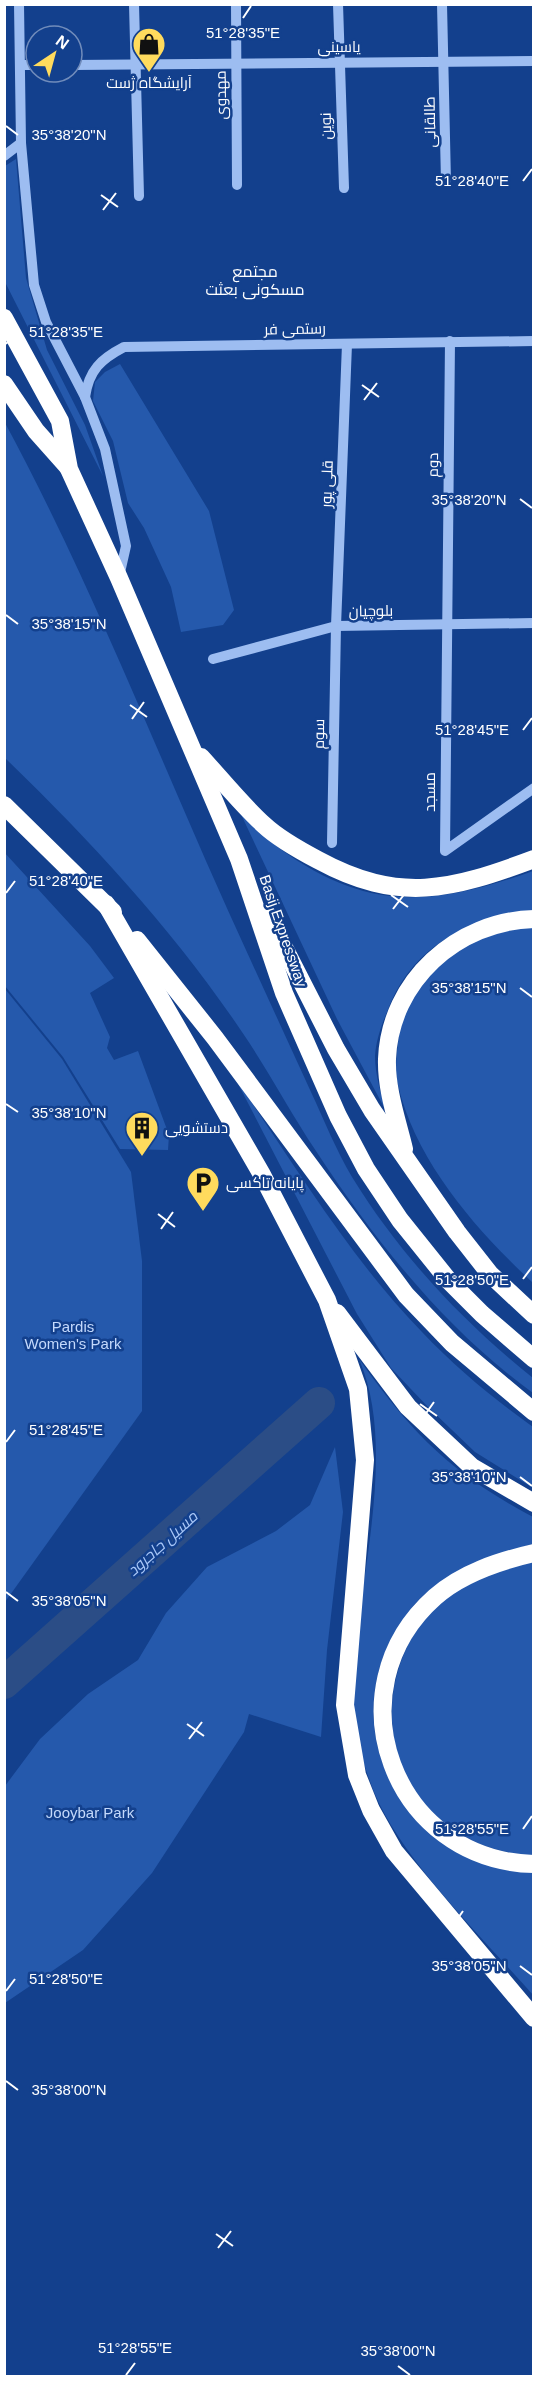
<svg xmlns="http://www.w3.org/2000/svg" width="538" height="2381" font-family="Arial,Cairo,sans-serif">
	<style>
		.green { fill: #2559ac }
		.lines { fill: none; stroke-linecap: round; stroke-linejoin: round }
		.river { stroke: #2b4d86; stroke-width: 32 }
		.minor { stroke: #9dbdf1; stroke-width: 10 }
		.highway { stroke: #fff; stroke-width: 18 }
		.ticks { fill: none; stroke: #fff; stroke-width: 2 }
		.labels { text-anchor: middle; stroke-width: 5; stroke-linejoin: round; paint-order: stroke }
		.street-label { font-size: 15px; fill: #fff; stroke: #13408d }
		.poi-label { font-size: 15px; fill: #fff; stroke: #13408d; text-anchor: start }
		.park-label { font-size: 15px; fill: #c4d9fc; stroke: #13408d }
		.neighbourhood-label { font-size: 16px; fill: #fff; stroke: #13408d }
		.water-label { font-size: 16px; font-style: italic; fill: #a9c7f8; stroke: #13408d }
		.ticks-label { font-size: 15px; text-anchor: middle; fill: #fff; stroke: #13408d; stroke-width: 5; stroke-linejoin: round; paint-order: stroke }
	</style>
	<rect width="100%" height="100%" fill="#13408d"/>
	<g class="green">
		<path d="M16 159 26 278 47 350 85 425 103 476 5 282V166Z"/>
		<path d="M120 364 209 511 234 610 223 625 181 632 171 587 144 528 128 503 113 441 93 401 95 382 105 372Z"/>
		<path d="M4 421C98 595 168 782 251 961 271 1005 291 1048 311 1092 324 1120 336 1150 352 1177 400 1255 462 1321 533 1378V1393C446 1330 375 1241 316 1151 290 1112 268 1070 242 1032 175 932 91 841 5 758Z"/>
		<path d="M239 810C252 822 265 837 279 848 367 913 435 906 533 871V912C469 917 410 947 387 1012 381 1026 376 1041 375 1056 375 1075 381 1093 386 1111L337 1019Z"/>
		<path d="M4 852 90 946 114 978 90 993 110 1037 107 1048 114 1060 138 1051 169 1135 168 1150 120 1149 63 1057 5 986Z"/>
		<path d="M516 928H533V1283C477 1231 416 1162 398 1085 394 1069 397 1052 399 1035 403 1008 416 987 436 969 446 961 457 949 468 944 483 937 500 933 516 928Z"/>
		<path d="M5 989 62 1059 131 1172 142 1261V1411L5 1602Z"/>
		<path d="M235 1078C294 1164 349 1257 422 1332 456 1368 494 1399 533 1427V1488L475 1452 428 1407 391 1368 357 1314Z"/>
		<path d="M359 1359C413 1435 451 1473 533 1517V1544C506 1551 452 1573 430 1590 414 1602 402 1620 393 1636 334 1743 416 1868 533 1871V1995C484 1939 402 1860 374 1792 362 1762 352 1725 353 1691 354 1590 400 1455 359 1359Z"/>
		<path d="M335 1447 343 1512 327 1650 321 1737 249 1714 244 1732 152 1873 83 1950 5 2003V1786L40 1739 88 1694 138 1660 166 1613 207 1567 276 1531 310 1505Z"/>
		<path d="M533 1562V1855C423 1851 359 1742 409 1643 421 1621 441 1597 464 1584 484 1572 511 1568 533 1562Z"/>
	</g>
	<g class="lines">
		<path class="river" d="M4 1683 319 1403"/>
		<g class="minor">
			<path d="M19 4 21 143 34 285 46 322 85 397 105 449 126 546 119 577"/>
			<path d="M134 4 139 196"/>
			<path d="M236 4 237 185"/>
			<path d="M338 4 344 188"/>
			<path d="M442 4 446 182"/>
			<path d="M20 65H36"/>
			<path d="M72 65 534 61"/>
			<path d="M4 156 21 143"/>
			<path d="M450 341 445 851 534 788"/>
			<path d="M85 397C89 370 101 359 124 347L534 341"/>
			<path d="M213 659 336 626 534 623"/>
			<path d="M332 843 336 626 347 344"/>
		</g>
		<g class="highway">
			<path d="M4 318 60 421 69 469 119 578 239 859 284 993 338 1116 366 1169 400 1220 449 1281 482 1314 534 1359"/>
			<path d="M4 384 36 431 68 467"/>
			<path d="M201 757C222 780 241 804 264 825 279 839 299 850 318 860 399 904 451 890 534 859"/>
			<path d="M4 805 113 912"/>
			<path d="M106 904 261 1173 327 1300 358 1389 365 1460 345 1705 357 1775 371 1810 394 1851 534 2018"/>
			<path d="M267 914 336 1049 372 1110 457 1232 490 1274 534 1315"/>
			<path d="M137 940 215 1038 406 1295 452 1343 534 1412"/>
			<path d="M404 1149C397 1120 386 1089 387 1059 390 981 457 921 534 919"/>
			<path d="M337 1313 408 1407 472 1467 534 1503"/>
			<path d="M534 1553C499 1561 462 1573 435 1597 330 1690 393 1861 534 1864"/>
		</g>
	</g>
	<path class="ticks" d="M243 18 251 6M6 126 18 135M523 181 532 169M101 195 118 207M103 210 116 193M6 344 15 332M362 385 379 397M364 400 377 383M520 499 532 508M6 615 18 624M130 705 147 717M132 719 144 702M523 730 532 718M6 893 15 881M391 895 408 907M393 909 406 892M520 988 532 997M6 1104 18 1112M158 1214 175 1227M161 1229 173 1212M523 1279 532 1267M420 1404 437 1416M422 1419 434 1402M6 1442 15 1430M520 1477 532 1486M6 1592 18 1601M187 1724 204 1736M189 1739 202 1722M523 1829 532 1816M448 1914 465 1926M451 1928 463 1911M520 1966 532 1975M6 1991 15 1979M6 2081 18 2090M216 2234 233 2246M218 2248 231 2231M398 2366 410 2375M126 2375 135 2363"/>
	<defs>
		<symbol id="shop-pin" viewBox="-11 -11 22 30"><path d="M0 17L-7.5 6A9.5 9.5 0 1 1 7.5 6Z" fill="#ffdb5d" stroke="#13408d"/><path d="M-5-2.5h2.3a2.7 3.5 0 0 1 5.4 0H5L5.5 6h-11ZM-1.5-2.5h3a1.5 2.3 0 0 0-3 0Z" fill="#111"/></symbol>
		<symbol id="building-pin" viewBox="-11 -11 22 30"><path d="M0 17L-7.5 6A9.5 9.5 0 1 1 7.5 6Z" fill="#ffdb5d" stroke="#13408d"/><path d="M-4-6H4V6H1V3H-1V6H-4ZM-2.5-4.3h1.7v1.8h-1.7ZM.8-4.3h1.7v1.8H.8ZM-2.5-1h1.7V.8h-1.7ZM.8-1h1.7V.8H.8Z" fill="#111"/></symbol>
		<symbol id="parking-pin" viewBox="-11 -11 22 30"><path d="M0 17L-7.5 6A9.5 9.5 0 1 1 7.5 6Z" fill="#ffdb5d" stroke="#13408d"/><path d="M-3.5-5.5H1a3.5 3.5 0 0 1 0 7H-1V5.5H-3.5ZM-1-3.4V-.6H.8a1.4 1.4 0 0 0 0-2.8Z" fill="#111"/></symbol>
	</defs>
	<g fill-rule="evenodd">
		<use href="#shop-pin" x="130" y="25" width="38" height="52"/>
		<use href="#building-pin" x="123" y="1109" width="38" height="52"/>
		<use href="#parking-pin" x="184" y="1164" width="38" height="52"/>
	</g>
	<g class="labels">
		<g class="street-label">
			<text x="339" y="52">یاسینی</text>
			<text transform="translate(221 95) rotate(-91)" y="5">مهدوی</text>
			<text transform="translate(430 122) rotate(-91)" y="5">طالقانی</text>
			<text transform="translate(326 126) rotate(-92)" y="5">نوین</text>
			<text transform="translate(295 329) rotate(-1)" y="5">رستمی فر</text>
			<text transform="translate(433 465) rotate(-89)" y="5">دوم</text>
			<text transform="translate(327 484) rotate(-88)" y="5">قلی پور</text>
			<text transform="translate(371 611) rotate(-1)" y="5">بلوچیان</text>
			<text transform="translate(319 734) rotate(-89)" y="5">سوم</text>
			<text transform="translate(430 792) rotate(-90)" y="5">مسجد</text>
			<text transform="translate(283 931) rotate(71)" y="5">Basij Expressway</text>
		</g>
		<g class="poi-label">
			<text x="149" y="88" text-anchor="middle">آرایشگاه ژست</text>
			<text x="165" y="1133">دستشویی</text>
			<text x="226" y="1188">پایانه تاکسی</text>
		</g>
		<g class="park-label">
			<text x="73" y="1332">Pardis<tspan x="73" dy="17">Women's Park</tspan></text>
			<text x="90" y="1818">Jooybar Park</text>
		</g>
		<g class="neighbourhood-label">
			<text x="255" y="277">مجتمع<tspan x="255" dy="18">مسکونی بعثت</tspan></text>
		</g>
		<g class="water-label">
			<text transform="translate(162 1543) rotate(-42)" y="6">مسیل جاجرود</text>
		</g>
	</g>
	<g class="ticks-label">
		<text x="243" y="38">51°28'35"E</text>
		<text x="69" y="140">35°38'20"N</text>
		<text x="472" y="186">51°28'40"E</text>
		<text x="66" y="337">51°28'35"E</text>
		<text x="469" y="505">35°38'20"N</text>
		<text x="69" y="629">35°38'15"N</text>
		<text x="472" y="735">51°28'45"E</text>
		<text x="66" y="886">51°28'40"E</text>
		<text x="469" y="993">35°38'15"N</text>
		<text x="69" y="1118">35°38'10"N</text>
		<text x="472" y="1285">51°28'50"E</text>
		<text x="66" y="1435">51°28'45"E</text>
		<text x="469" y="1482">35°38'10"N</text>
		<text x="69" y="1606">35°38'05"N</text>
		<text x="472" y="1834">51°28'55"E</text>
		<text x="469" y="1971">35°38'05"N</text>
		<text x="66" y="1984">51°28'50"E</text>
		<text x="69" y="2095">35°38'00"N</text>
		<text x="135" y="2353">51°28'55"E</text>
		<text x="398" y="2356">35°38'00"N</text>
	</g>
	<rect width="538" height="2381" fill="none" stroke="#ffffff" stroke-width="12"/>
	<g transform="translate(54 54) rotate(36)"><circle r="28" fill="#13408d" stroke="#718cbb" stroke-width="1.5"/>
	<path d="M0-4.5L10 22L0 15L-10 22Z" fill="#ffdb5d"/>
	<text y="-9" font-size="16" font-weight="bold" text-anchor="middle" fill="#ffffff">N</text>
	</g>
</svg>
